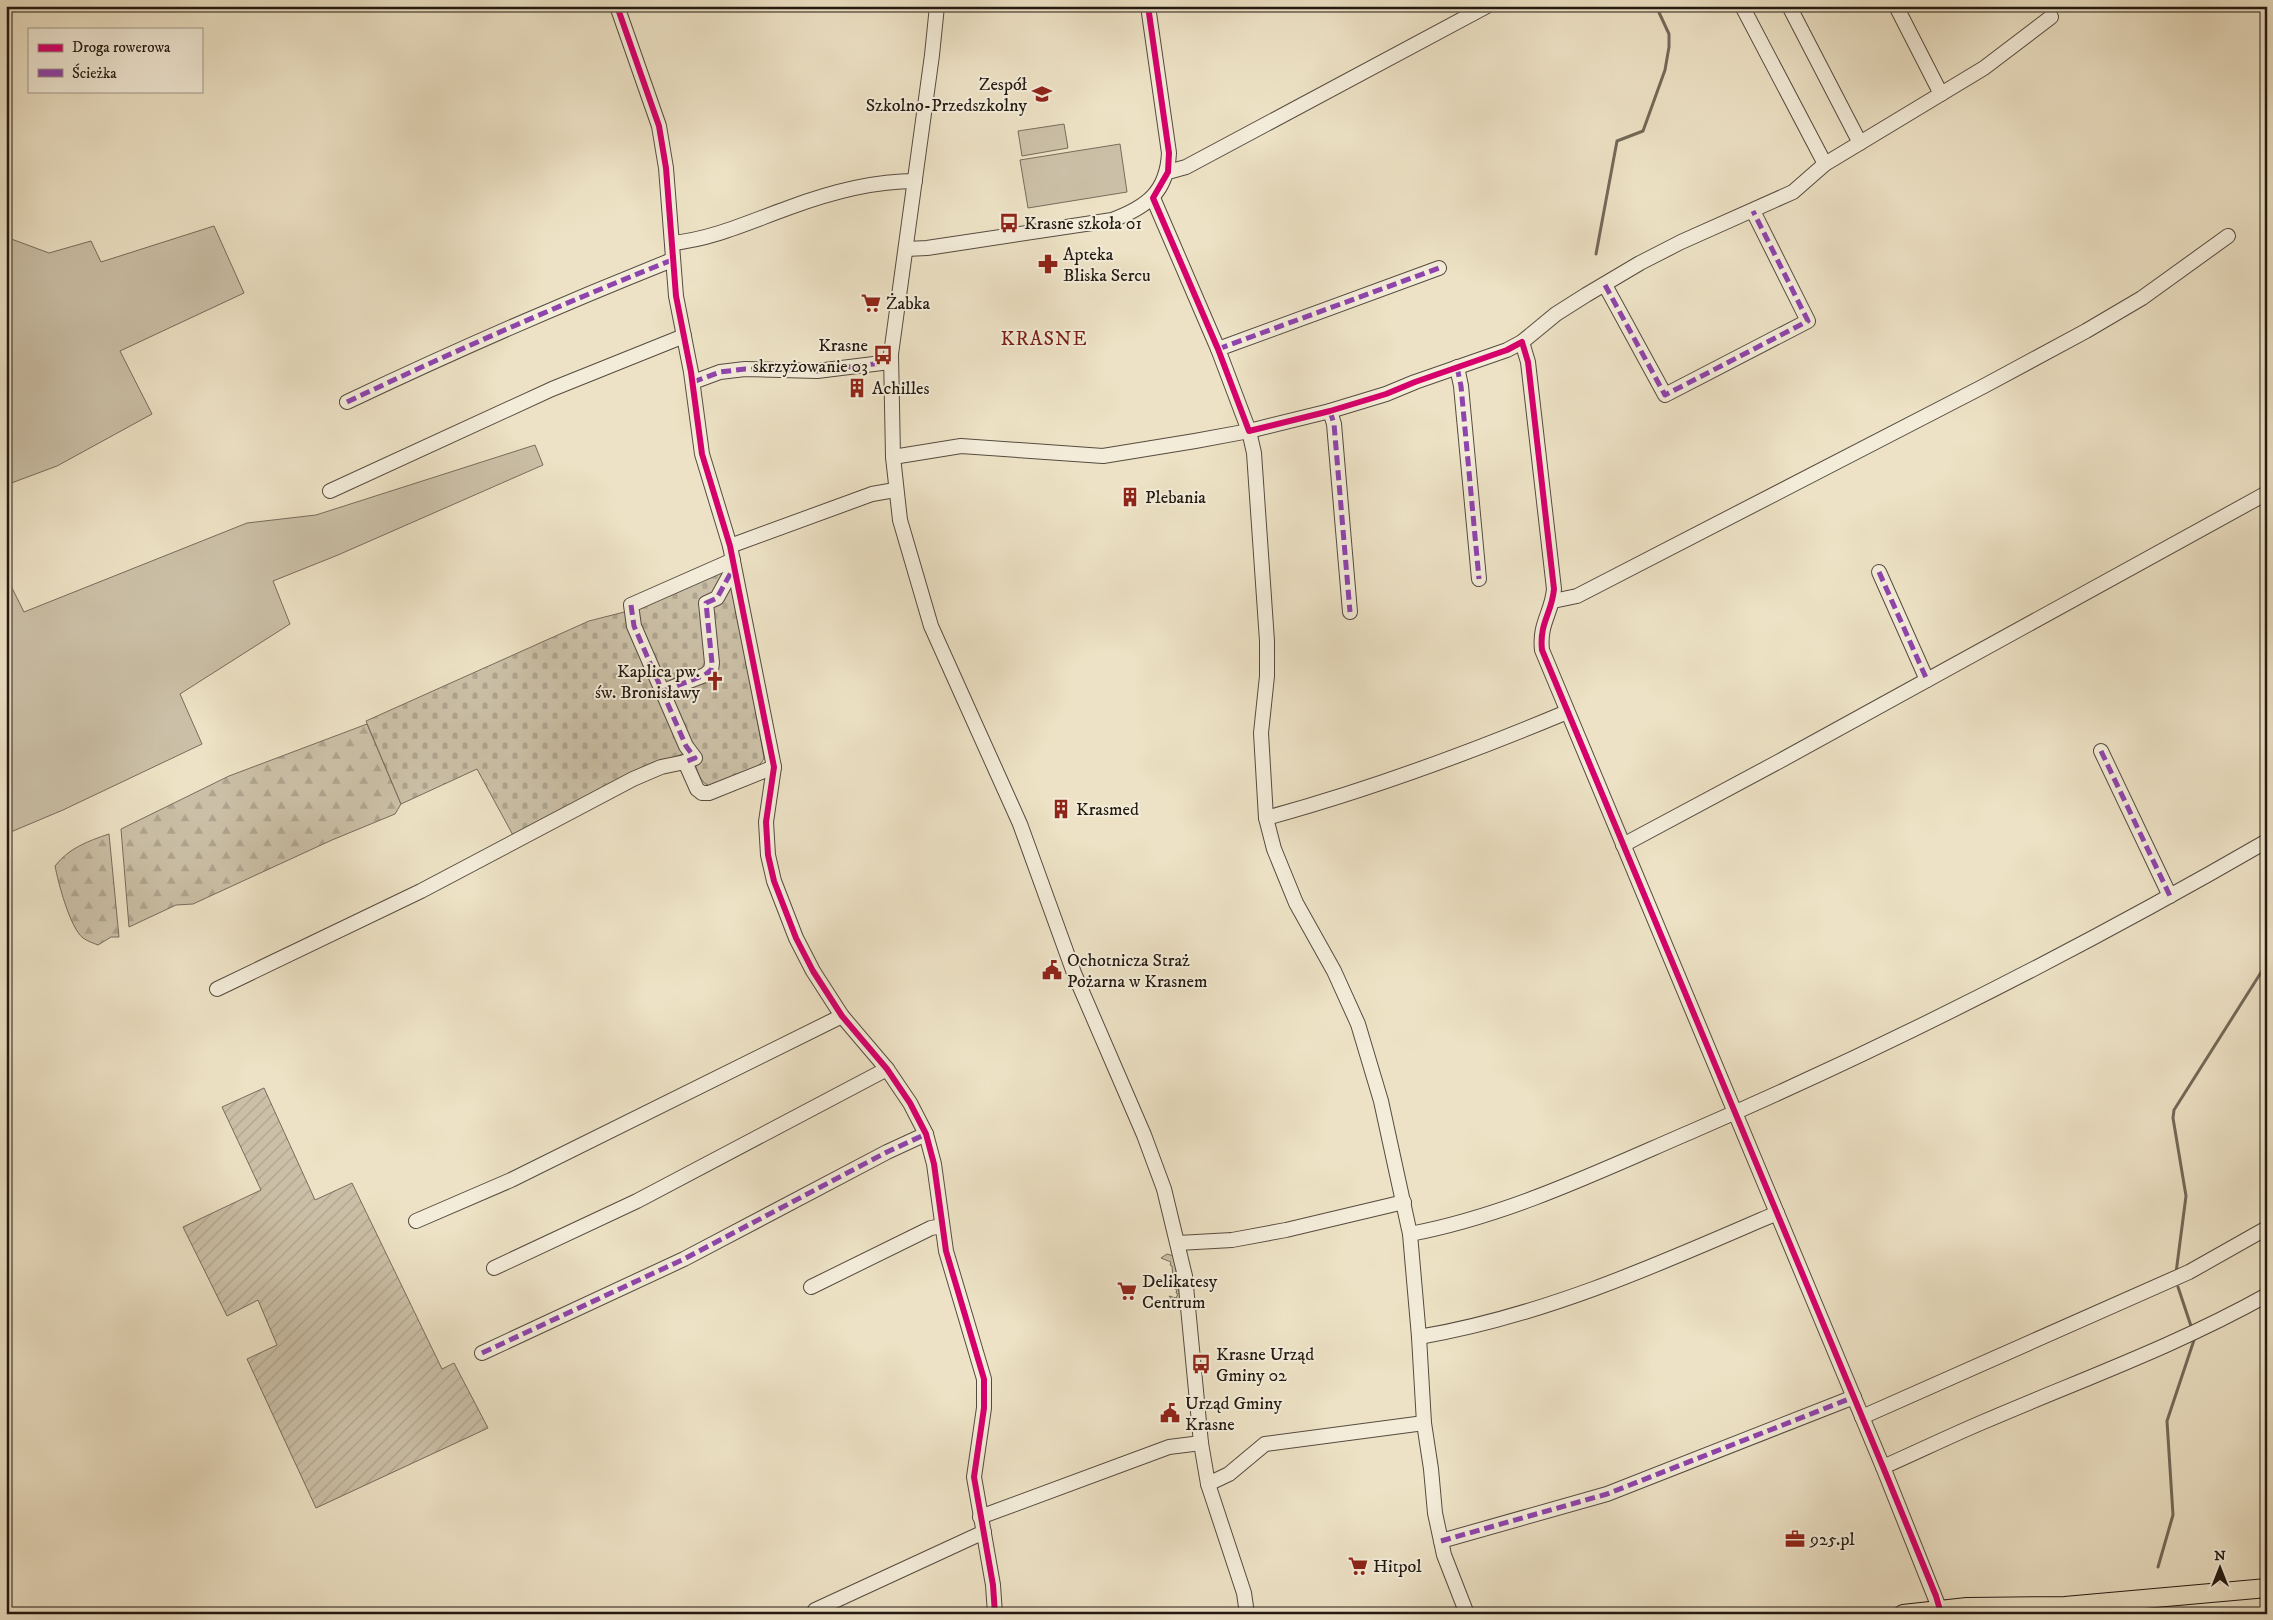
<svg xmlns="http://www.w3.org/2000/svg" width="2273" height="1620" font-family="'IM FELL DW Pica',serif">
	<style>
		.grass { fill: #cbc0a7; stroke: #776c5c }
		.forest { fill: url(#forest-firs); stroke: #776c5c }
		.cemetery { fill: url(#cemetery-stones); stroke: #776c5c }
		.garden { fill: url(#garden-furrows); stroke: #776c5c }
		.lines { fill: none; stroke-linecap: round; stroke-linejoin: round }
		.stream { stroke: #736959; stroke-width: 3 }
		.minor-casing { stroke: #564b3f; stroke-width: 16 }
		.major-casing { stroke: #231912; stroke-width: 20 }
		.minor { stroke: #f3ecd9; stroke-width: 14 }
		.major { stroke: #ede2c5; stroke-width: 18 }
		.quiet { stroke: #8e44ad; stroke-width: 5; stroke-dasharray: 10 5; stroke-linecap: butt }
		.cycleway-casing { stroke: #f3ecd9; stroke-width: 9 }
		.cycleway { stroke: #d6006c; stroke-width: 6 }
		.labels { text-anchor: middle; stroke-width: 4; stroke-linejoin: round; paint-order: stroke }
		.poi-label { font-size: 18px; fill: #231912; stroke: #f3ecd9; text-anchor: start }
		.quarter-label { font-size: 20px; letter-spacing: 1px; fill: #7a1f14; stroke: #f3ecd9 }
	</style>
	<defs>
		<pattern id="forest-firs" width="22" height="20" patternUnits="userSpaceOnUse" patternTransform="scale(1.25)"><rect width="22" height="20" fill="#cbc0a7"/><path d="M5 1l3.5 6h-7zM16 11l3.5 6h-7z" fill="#aea48f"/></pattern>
		<pattern id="cemetery-stones" width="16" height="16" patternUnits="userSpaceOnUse" patternTransform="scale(1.25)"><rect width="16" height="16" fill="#cbc0a7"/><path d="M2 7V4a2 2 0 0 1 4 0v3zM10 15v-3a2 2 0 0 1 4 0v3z" fill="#aea48f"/></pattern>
		<pattern id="garden-furrows" width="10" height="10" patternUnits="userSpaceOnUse" patternTransform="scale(1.25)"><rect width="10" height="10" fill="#cbc0a7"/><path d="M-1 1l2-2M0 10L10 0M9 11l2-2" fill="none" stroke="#aea48f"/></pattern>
	</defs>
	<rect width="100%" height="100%" fill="#ede2c5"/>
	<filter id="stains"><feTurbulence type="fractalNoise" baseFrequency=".004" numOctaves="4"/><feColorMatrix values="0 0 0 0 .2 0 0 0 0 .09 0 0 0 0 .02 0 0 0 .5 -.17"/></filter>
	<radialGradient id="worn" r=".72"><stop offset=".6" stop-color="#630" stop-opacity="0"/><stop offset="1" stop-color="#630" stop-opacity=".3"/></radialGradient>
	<g class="grass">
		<path d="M1064 124 1068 148 1022 156 1018 131Z"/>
		<path d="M1120 144 1127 192 1028 208 1020 160Z"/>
		<path d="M214 226 244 293 120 351 152 414 57 466 6 485V237L49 253 91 241 101 262Z"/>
		<path d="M535 445 543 465 338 555 273 581 290 624 180 694 202 744 63 810 6 834V576L24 612 247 523 316 515Z"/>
		<path d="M1167 1254 1174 1256 1180 1298 1173 1301 1169 1296 1176 1298 1178 1294 1176 1293 1177 1290 1175 1289 1176 1285 1173 1279 1172 1266 1170 1265 1171 1262 1161 1258Z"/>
	</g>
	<g class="forest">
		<path d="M367 724 401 804 395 814 332 840 193 904 176 905 129 927 121 829 229 776Z"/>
		<path d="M109 834 119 937H111L98 945C93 943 87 941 83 938 70 928 58 882 55 866 69 848 88 841 109 834Z"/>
	</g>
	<path class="cemetery" d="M722 569 733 585 764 758C760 771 725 782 713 787 694 783 700 762 687 752L630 776 514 837 477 769 401 804 366 721 589 621 636 609Z"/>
	<path class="garden" d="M264 1088 315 1200 352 1183 442 1369 454 1363 488 1428 316 1508 247 1359 277 1345 258 1300 227 1316 183 1227 261 1190 222 1107Z"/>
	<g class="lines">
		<g class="stream">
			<path d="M1596 254 1617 141 1643 131 1665 70 1669 47V34L1656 6"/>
			<path d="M2176 1273 2186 1196 2173 1118 2174 1110 2267 963"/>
			<path d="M2178 1287 2192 1329"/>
			<path d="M2158 1567 2173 1515 2167 1421 2194 1340"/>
		</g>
		<defs>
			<g id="minor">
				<path d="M617 6 659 126 666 168 676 296 691 372 702 454 730 546 774 767 766 822 768 855 774 881 796 938 813 971 842 1016 887 1069 910 1103 926 1134 934 1164 946 1251 984 1379V1408L974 1477 993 1585 995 1614"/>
				<path d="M937 6 932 55 891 354 893 457 900 520 931 626 1020 824 1074 973 1144 1135 1164 1189 1185 1276 1201 1443 1208 1484 1244 1593 1247 1614"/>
				<path d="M1742 6 1825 164"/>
				<path d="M1789 6 1860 143"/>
				<path d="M1896 6 1941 94"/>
				<path d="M1168 172 1186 167 1487 6"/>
				<path d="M1153 198 1218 349 1249 431 1254 453 1267 641V676L1261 733 1266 818 1274 849 1296 903 1334 971 1358 1024 1381 1101 1410 1234 1419 1337 1424 1423 1431 1469 1435 1513 1444 1555 1467 1614"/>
				<path d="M672 243C713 239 749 222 788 208 828 193 873 181 915 181"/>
				<path d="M906 249 927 248 1112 220C1147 207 1167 192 1169 153L1148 6"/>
				<path d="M1605 285 1665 395 1808 321 1753 211"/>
				<path d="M1522 342 1528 362 1554 589C1552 613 1539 623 1542 650L1883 1467 1940 1610 1943 1614"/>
				<path d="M1218 349 1439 268"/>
				<path d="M1457 367 1461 386 1479 579"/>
				<path d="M693 382 720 372 745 369 817 371 890 362"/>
				<path d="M347 402C454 351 562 304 672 260"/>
				<path d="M1330 411 1334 424 1350 612"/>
				<path d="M893 457 961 446 1103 456 1195 441 1249 431 1330 411 1386 394 1415 382 1507 350 1522 342 1556 314 1586 295 1640 263 1681 242 1793 192 1825 164 1984 68 2051 17"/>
				<path d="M330 491 552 389 684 336"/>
				<path d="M730 546 872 494 895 490"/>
				<path d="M1879 572 1927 680"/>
				<path d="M1553 601 1577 596 1984 386 2086 331 2142 298 2228 236"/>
				<path d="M663 691 705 675 711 670 712 663 706 603 717 598 734 567"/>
				<path d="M2101 751 2170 896"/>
				<path d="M685 762 695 758 686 746 634 626 631 605 733 560"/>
				<path d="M1266 818C1369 790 1469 753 1567 712"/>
				<path d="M1623 845 1778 762 2267 493"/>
				<path d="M217 989 421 891 633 779 661 767 685 762 697 789 702 793H709L774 767"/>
				<path d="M416 1221 511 1180 842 1016"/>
				<path d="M1410 1234C1510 1215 1602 1170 1695 1130 1891 1045 2082 948 2267 841"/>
				<path d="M1178 1243 1232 1240 1286 1230 1404 1202"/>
				<path d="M494 1268 637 1201 887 1069"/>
				<path d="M811 1287 931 1228 942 1226"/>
				<path d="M1419 1337C1544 1316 1662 1263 1777 1213"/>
				<path d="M482 1353 684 1259 887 1152 926 1134"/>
				<path d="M1862 1417 2189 1272 2267 1228"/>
				<path d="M1883 1467C1917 1452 1950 1436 1983 1422 2078 1381 2176 1346 2267 1295"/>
				<path d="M1208 1484 1229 1474 1265 1444 1424 1423"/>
				<path d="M980 1517 1169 1447 1201 1443"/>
				<path d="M1441 1541 1607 1494 1854 1397"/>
				<path d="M815 1610 984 1532"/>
			</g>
			<path id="major" d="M1903 1614 1967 1607 2065 1606 2267 1588"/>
		</defs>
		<use href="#minor" class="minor-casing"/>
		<use href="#major" class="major-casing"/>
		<use href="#minor" class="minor"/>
		<use href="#major" class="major"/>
		<g class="quiet">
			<path d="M1605 285 1665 395 1808 321 1753 211"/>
			<path d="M1218 349 1439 268"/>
			<path d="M1457 367 1461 386 1479 579"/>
			<path d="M693 382 720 372 745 369 817 371 890 362"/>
			<path d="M347 402C454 351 562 304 672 260"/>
			<path d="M1330 411 1334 424 1350 612"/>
			<path d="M1879 572 1927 680"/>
			<path d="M631 605 634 626 686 746 695 758 685 762"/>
			<path d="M663 691 705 675 711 670 712 663 706 603 717 598 734 567"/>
			<path d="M2101 751 2170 896"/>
			<path d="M482 1353 684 1259 887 1152 926 1134"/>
			<path d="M1441 1541 1607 1494 1854 1397"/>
		</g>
		<defs>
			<g id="cycleway">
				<path d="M617 6 659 126 666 168 676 296 691 372 702 454 730 546 774 767 766 822 768 855 774 881 796 938 813 971 842 1016 887 1069 910 1103 926 1134 934 1164 946 1251 984 1379V1408L974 1477 993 1585 995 1614"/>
				<path d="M1148 6 1169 153 1168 172 1153 198 1218 349 1249 431 1330 411 1386 394 1415 382 1507 350 1522 342 1528 362 1554 589C1552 613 1539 623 1542 650L1883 1467 1936 1596 1940 1610 1936 1614"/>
			</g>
		</defs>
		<use href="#cycleway" class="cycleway-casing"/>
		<use href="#cycleway" class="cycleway"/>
	</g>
	<defs>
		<symbol id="school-bare" viewBox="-9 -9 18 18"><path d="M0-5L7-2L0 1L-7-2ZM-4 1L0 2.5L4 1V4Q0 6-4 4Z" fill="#8f2418" stroke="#f3ecd9" stroke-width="2.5" paint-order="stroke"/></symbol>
		<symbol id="bus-bare" viewBox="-9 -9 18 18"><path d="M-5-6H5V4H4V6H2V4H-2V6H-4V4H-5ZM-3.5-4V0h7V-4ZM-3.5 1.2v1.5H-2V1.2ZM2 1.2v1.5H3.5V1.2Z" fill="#8f2418" stroke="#f3ecd9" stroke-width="2.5" paint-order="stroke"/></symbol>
		<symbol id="pharmacy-bare" viewBox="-9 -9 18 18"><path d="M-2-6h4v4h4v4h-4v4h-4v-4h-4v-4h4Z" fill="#8f2418" stroke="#f3ecd9" stroke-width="2.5" paint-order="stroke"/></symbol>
		<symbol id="supermarket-bare" viewBox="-9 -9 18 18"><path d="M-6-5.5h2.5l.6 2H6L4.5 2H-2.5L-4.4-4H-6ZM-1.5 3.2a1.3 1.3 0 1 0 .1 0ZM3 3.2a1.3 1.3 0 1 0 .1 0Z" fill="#8f2418" stroke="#f3ecd9" stroke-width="2.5" paint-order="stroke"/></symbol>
		<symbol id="building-bare" viewBox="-9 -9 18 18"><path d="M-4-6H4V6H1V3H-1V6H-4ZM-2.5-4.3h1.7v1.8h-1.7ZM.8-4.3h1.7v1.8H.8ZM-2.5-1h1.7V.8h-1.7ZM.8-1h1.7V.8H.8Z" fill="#8f2418" stroke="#f3ecd9" stroke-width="2.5" paint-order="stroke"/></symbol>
		<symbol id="church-bare" viewBox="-9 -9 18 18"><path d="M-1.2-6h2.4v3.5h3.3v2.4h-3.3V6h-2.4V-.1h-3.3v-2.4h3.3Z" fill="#8f2418" stroke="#f3ecd9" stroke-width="2.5" paint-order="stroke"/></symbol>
		<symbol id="civic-bare" viewBox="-9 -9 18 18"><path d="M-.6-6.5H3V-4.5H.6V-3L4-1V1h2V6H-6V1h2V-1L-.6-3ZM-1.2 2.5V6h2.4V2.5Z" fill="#8f2418" stroke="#f3ecd9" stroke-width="2.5" paint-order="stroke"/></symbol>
		<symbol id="office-bare" viewBox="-9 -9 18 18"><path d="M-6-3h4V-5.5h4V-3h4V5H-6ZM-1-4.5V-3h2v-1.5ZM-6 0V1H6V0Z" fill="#8f2418" stroke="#f3ecd9" stroke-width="2.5" paint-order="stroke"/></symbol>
	</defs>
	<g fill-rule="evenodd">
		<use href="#school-bare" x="1028" y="80" width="28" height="28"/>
		<use href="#bus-bare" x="995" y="209" width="28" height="28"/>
		<use href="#pharmacy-bare" x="1034" y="250" width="28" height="28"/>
		<use href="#supermarket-bare" x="857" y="289" width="28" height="28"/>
		<use href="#bus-bare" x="869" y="341" width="28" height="28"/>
		<use href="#building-bare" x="843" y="374" width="28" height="28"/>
		<use href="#building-bare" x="1116" y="483" width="28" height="28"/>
		<use href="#church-bare" x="701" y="667" width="28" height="28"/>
		<use href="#building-bare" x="1047" y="795" width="28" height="28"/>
		<use href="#civic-bare" x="1038" y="956" width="28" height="28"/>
		<use href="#supermarket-bare" x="1113" y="1277" width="28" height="28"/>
		<use href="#bus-bare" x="1187" y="1350" width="28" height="28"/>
		<use href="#civic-bare" x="1156" y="1399" width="28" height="28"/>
		<use href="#office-bare" x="1781" y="1525" width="28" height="28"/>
		<use href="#supermarket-bare" x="1344" y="1552" width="28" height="28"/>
	</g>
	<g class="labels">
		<g class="poi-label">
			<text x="1027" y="90" text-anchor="end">Zespół<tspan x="1027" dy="21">Szkolno-Przedszkolny</tspan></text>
			<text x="1024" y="229">Krasne szkoła 01</text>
			<text x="1063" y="260">Apteka<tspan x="1063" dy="21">Bliska Sercu</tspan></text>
			<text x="886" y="309">Żabka</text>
			<text x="868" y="351" text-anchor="end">Krasne<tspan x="868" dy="21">skrzyżowanie 03</tspan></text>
			<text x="872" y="394">Achilles</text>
			<text x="1145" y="503">Plebania</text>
			<text x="700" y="677" text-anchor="end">Kaplica pw.<tspan x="700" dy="21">św. Bronisławy</tspan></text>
			<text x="1076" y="815">Krasmed</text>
			<text x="1067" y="966">Ochotnicza Straż<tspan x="1067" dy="21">Pożarna w Krasnem</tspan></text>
			<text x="1142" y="1287">Delikatesy<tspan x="1142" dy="21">Centrum</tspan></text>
			<text x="1216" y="1360">Krasne Urząd<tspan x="1216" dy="21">Gminy 02</tspan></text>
			<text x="1185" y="1409">Urząd Gminy<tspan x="1185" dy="21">Krasne</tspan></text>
			<text x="1810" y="1545">925.pl</text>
			<text x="1373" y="1572">Hitpol</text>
		</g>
		<g class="quarter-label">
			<text x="1044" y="345">KRASNE</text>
		</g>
	</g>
	<rect width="2273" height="1620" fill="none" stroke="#ede2c5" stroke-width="25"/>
	<rect x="8" y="8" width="2258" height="1605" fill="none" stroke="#231912" stroke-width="2.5"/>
	<rect x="12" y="12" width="2248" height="1595" fill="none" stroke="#231912"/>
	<rect x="28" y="28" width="175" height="65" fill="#f3ecd9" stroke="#a09889"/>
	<rect x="38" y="44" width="25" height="8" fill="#d6006c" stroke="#a09889"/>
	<text x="72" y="52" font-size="15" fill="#231912">Droga rowerowa</text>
	<rect x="38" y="69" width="25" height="8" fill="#8e44ad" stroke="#a09889"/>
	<text x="72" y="78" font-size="15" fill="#231912">Ścieżka</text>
	<g transform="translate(2220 1568)" stroke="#f3ecd9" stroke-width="4" paint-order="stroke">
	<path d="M0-4L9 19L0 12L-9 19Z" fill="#231912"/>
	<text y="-8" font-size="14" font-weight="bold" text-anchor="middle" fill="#231912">N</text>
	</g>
	<rect width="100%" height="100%" filter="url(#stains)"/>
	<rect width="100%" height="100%" fill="url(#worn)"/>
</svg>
